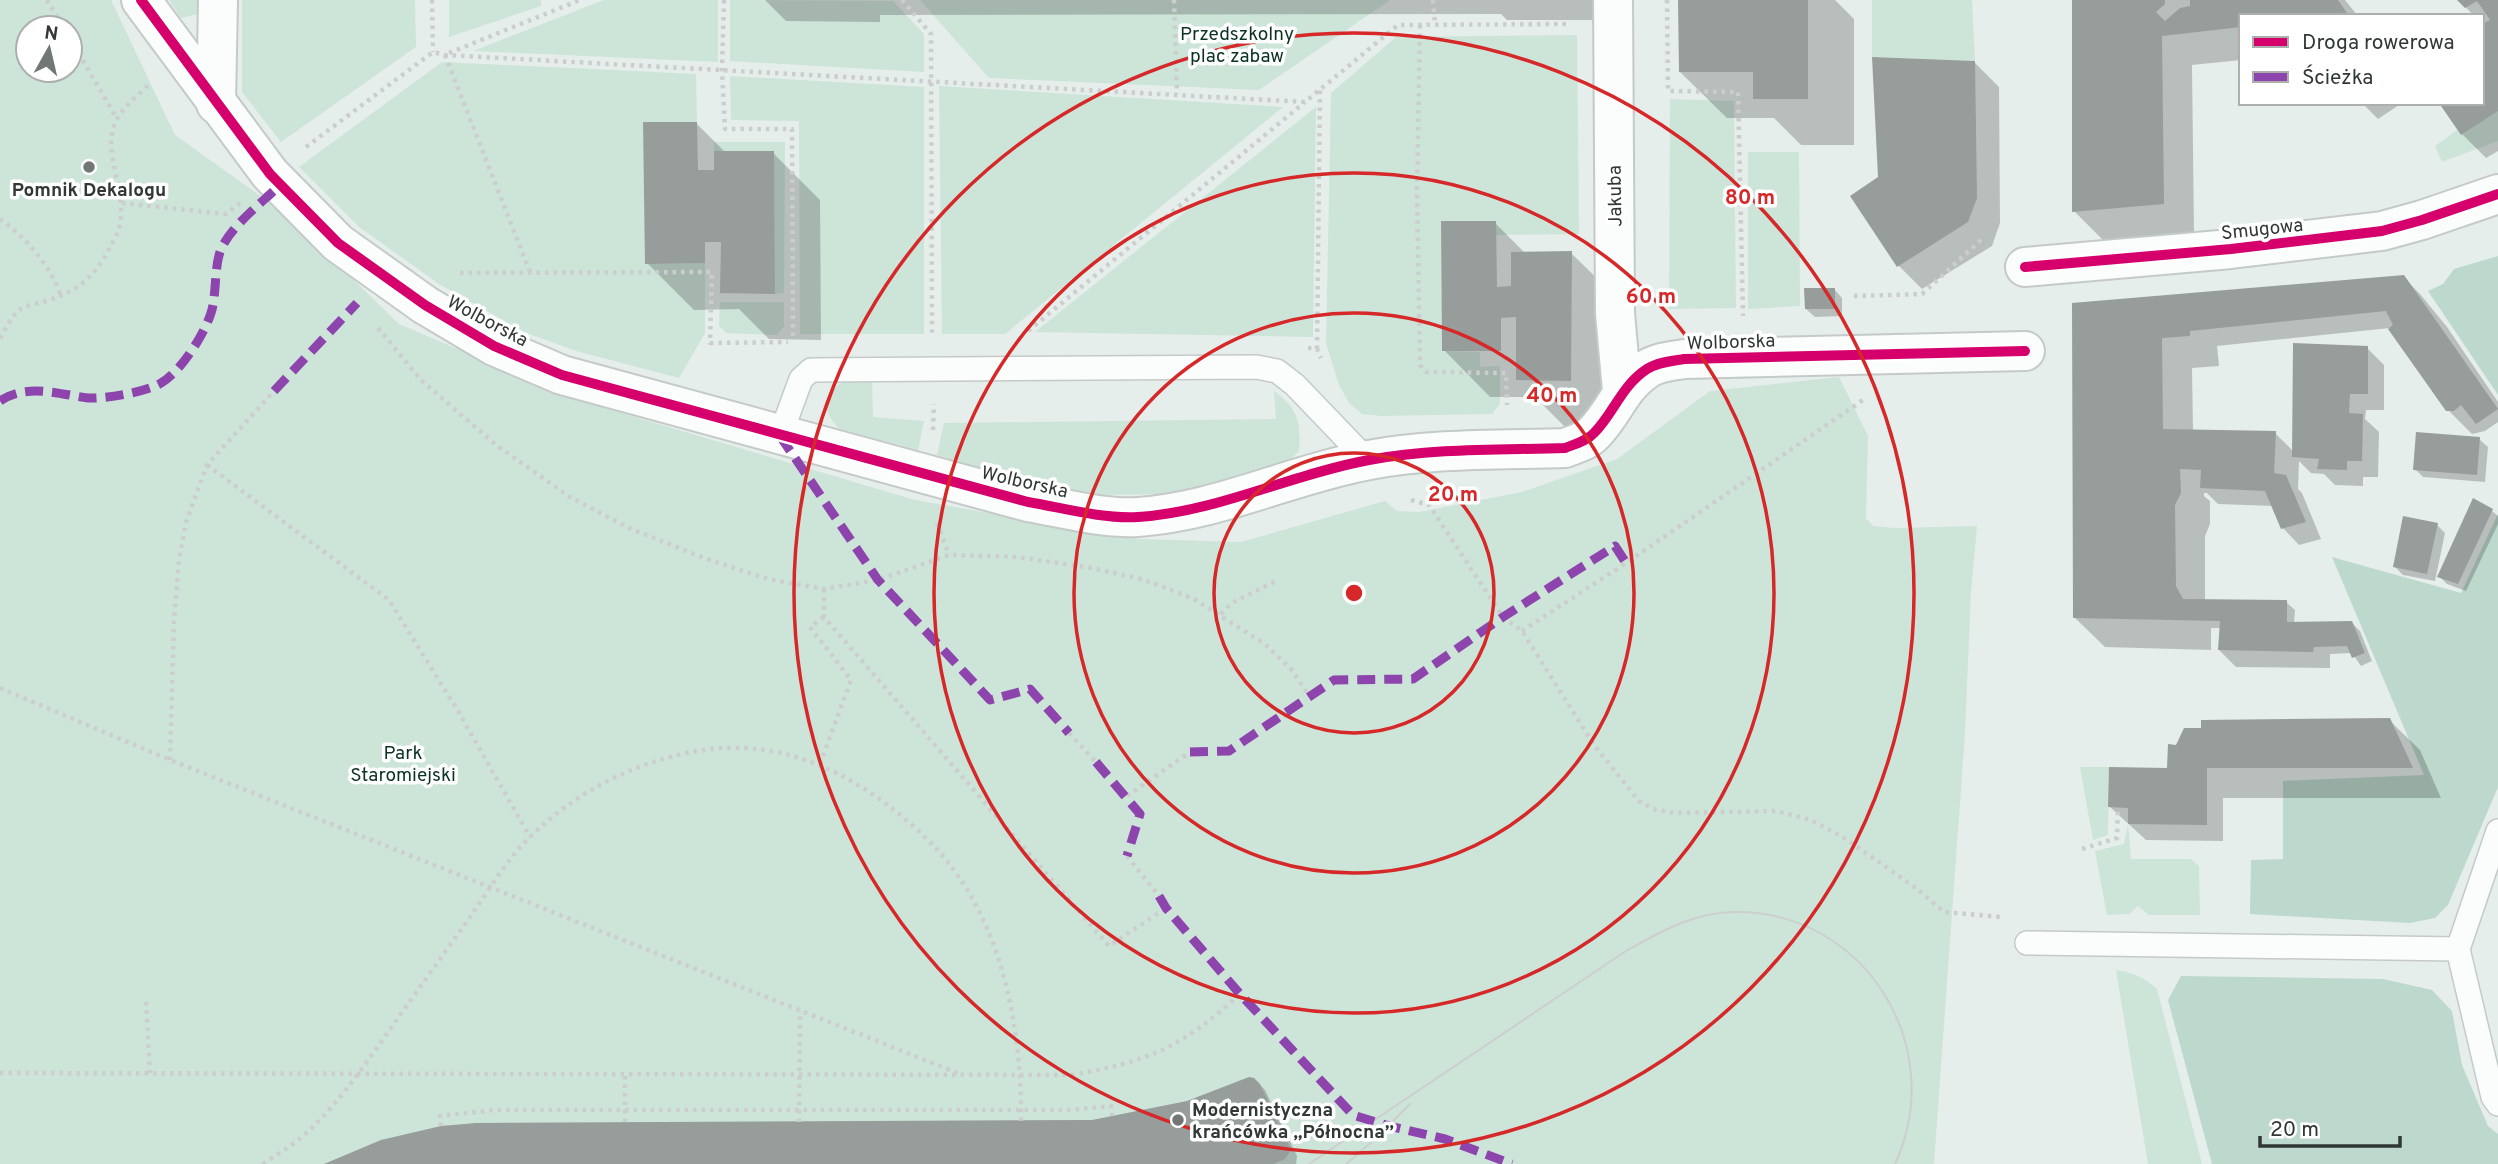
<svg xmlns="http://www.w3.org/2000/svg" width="2498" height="1164" font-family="Overpass,sans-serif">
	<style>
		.green { fill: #cde4d9; fill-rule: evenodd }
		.forest { fill: #bdd9cd }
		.shadow { fill: #0003 }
		.building { fill: #969d9a }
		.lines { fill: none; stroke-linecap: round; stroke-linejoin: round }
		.service-casing { stroke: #c4cac8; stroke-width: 26 }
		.minor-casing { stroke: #c4cac8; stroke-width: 42 }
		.tertiary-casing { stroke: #c4cac8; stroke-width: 42 }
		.path { stroke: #cccece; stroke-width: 4.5; stroke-dasharray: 3.5 5; stroke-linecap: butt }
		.service { stroke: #fbfcfc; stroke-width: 23 }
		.minor { stroke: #fbfcfc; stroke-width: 38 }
		.tertiary { stroke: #fbfcfc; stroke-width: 38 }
		.tram { stroke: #cccfcd; stroke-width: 2 }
		.quiet { stroke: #8e44ad; stroke-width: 9; stroke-dasharray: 18 9; stroke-linecap: butt }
		.cycleway-casing { stroke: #fff; stroke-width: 15 }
		.cycleway { stroke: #d6006c; stroke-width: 10 }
		.ring { fill: none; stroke: #d62828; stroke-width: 3.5 }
		.poi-dot { fill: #707774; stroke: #fff; stroke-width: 2.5 }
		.labels { text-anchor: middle; stroke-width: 7; stroke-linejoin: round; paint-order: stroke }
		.park-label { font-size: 19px; fill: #0b3224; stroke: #fff }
		.poi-label { font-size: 19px; font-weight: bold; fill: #313734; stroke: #fff }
		.street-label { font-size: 19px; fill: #313734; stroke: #fff }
		.centre { fill: #d62828; stroke: #fff; stroke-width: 3.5 }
		.ring-label { font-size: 21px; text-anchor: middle; font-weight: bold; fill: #d62828; stroke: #fff; stroke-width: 7; stroke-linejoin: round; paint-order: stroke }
	</style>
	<rect width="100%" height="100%" fill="#e6eeeb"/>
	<g class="green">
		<path d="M0 0H111L175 135 287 215 399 324 574 399 915 500 1139 539 1241 542 1385 501 1397 511 1419 512 1522 492 1617 459 1710 391 1839 377 1868 436 1866 518 1873 526 1894 528 1977 526 1971 592 1965 733 1934 1164H0ZM28 28H70V70H28Z"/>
		<path d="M169 0H201L202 13 181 18Z"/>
		<path d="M242 0H415L416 47 281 142 242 92Z"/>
		<path d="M449 0H541V6L449 37Z"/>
		<path d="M604 0H718V62L473 51Z"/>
		<path d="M730 0 893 1 924 34V72L730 61Z"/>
		<path d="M920 0H1390L1259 90 989 78Z"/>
		<path d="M1872 0H1972L1975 61 1872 57Z"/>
		<path d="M1577 35 1579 234 1496 235 1441 222 1442 351 1480 352V367L1500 366V404L1492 414 1381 416 1362 414 1349 403 1339 385 1326 343 1331 93 1396 37Z"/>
		<path d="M442 62 696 74 697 122H643L646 264 705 263V333L679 378 576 351 524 332 439 284 359 227 299 167Z"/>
		<path d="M730 76 924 87V334H800L799 121 731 120Z"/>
		<path d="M939 86 1283 107 1005 334H942Z"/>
		<path d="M1670 99 1734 101 1736 308 1669 309Z"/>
		<path d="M1316 107 1313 337 1035 332Z"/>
		<path d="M2498 111V141L2442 162 2435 146 2457 130 2461 135Z"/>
		<path d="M714 142H785L784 293 775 294 774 152 714 151Z"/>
		<path d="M1748 152H1799L1800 306 1748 309Z"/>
		<path d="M720 302H784V326L777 335 726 333 719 326Z"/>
		<path d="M854 378 872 381 873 417 924 421 918 450 840 429C817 409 826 385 854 378Z"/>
		<path d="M1274 391C1298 408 1301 422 1299 451L1288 462 1176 494 1102 495 1026 482 937 455 944 423 1276 419Z"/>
		<path d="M2080 767H2109L2108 835 2093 840Z"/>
		<path d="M2128 824 2131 859H2191L2199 866 2200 915H2149L2138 906 2129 914 2107 915 2095 851 2124 844Z"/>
		<path d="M2116 970C2134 973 2144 977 2157 989L2202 1164H2148Z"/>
	</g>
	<g class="forest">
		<path d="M2498 256V395L2428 291 2443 284 2454 269Z"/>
		<path d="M2498 514V787L2448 905 2435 918 2410 923 2250 914 2251 860 2283 859V781L2424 775 2332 557 2461 593Z"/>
		<path d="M2181 976 2383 979 2432 990 2452 1011 2462 1065 2488 1126 2498 1134V1164H2212L2168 1000Z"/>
	</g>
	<g class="shadow">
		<path d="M765 0H1601V20H1507L1501 14 880 15V22L786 21Z"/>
		<path d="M1680 0H1835L1854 19V145H1801L1774 118H1727L1680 72Z"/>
		<path d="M2072 0H2345L2358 16H2241V60L2192 65 2194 233 2104 241 2074 211Z"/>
		<path d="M2459 0H2498V151L2486 158 2462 134 2482 103V16H2474Z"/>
		<path d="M1974 62 1999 87 2000 223 1992 246 1922 289 1898 265 1880 178Z"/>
		<path d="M2362 103H2402L2378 119Z"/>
		<path d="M696 123 726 153H773L820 200 821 340 769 339 739 309 694 310 647 263Z"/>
		<path d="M1495 223 1525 253H1571L1618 299 1617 427 1564 426 1535 397H1490L1444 350Z"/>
		<path d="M2403 277 2420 294 2447 327 2498 402V422L2485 431 2472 434 2448 410 2390 328 2217 346 2219 366 2192 368 2193 430 2275 433 2294 452 2367 348 2384 365V410H2366L2365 419 2379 432 2378 477H2363V486L2335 485 2324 474 2311 473 2299 461 2298 489 2302 493 2321 539 2299 545 2283 528 2274 506 2218 504 2207 493H2204V496L2210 501V524L2205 536V601L2286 602 2295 610 2294 623 2351 622 2360 631 2372 661 2361 666 2352 653 2330 654V668L2236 667 2219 650 2221 628H2211V650L2105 647 2074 617V305Z"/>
		<path d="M1834 289 1842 298V316L1815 317 1806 309Z"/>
		<path d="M2479 439 2488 447 2485 482 2423 477 2415 469Z"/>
		<path d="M2474 500 2492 511 2498 516V524L2466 591 2447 584 2439 576Z"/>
		<path d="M2437 525 2445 533 2435 581 2403 575 2395 567Z"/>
		<path d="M2389 720 2420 750 2441 798H2223V841L2146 840 2110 807 2169 770 2177 747Z"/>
		<path d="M1257 1082 1265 1090 1297 1156 1296 1164H328L1092 1121 1159 1110Z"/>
	</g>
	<g class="building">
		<path d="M1678 0H1808V99H1753V72H1679Z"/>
		<path d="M2072 0H2165V4L2156 12 2165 21 2180 8 2190 6V0H2338L2349 16H2241V27L2162 36 2164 204 2072 212Z"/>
		<path d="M2457 0H2498V111L2461 135 2439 103H2482V24L2490 20 2477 1 2465 8Z"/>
		<path d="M1872 57 1975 61 1977 198 1968 222 1897 267 1850 196 1878 177Z"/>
		<path d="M643 122H697L698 170H714V151H774L775 294 720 293 721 242H705V263L645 264Z"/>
		<path d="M1441 221H1496L1497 287 1511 286V252L1572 251 1571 381 1516 380V317L1501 318V351H1442Z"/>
		<path d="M2404 275 2498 409 2476 424 2461 405 2454 411H2446L2388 329 2393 325 2386 311 2190 331V336L2162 338 2163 429 2276 431 2274 473 2286 475 2306 522 2281 529 2265 491 2200 488 2201 470 2180 469 2181 493 2175 505 2176 586 2183 599 2287 600V622L2352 621 2365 653 2352 658 2347 646 2314 647 2313 652 2218 650 2220 621 2073 618 2072 303Z"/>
		<path d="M1804 288H1835V309H1805Z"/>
		<path d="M2293 343 2368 346V394H2350L2349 413 2363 414 2362 461H2347V470L2317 469 2319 459 2292 457Z"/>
		<path d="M2416 432 2480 437 2477 475 2413 470Z"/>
		<path d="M2473 498 2493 509 2458 584 2437 577Z"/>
		<path d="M2403 516 2438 523 2427 574 2393 567Z"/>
		<path d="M2390 718 2413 768H2207V825L2128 824V808L2108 807 2109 767 2167 768 2168 744 2176 745 2184 728H2201V720Z"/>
		<path d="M1249 1077 1254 1078 1260 1084 1291 1150 1285 1159 1273 1164H324L381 1140 441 1126 476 1123 1092 1120 1187 1101Z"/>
	</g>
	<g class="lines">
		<defs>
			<g id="service">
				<path d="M780 436 801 379 811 370 1256 367 1277 371 1295 385 1367 460"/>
				<path d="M2498 831 2458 949 2493 1097 2498 1104"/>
				<path d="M2027 943 2458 949"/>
			</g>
			<g id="minor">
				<path d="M141 0 270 174 338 243 425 305 494 346 562 375 1028 502C1063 508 1102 519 1138 517 1217 512 1292 474 1369 460 1433 448 1500 450 1565 448 1575 444 1587 441 1594 433 1614 413 1621 386 1647 369 1658 362 1672 361 1684 359L2025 351"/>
				<path d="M1613 0 1615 313 1622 391"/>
				<path d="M216 104 218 0"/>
			</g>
			<path id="tertiary" d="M2025 267 2231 249 2382 231 2422 220 2498 194"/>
		</defs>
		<use href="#service" class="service-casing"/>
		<use href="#minor" class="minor-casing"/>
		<use href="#tertiary" class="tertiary-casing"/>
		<g class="path">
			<path d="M47 0 64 28"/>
			<path d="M432 0 433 52"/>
			<path d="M724 0 722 69 725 129H792L793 341"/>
			<path d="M902 0 931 34 932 336"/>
			<path d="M1174 0 1177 94"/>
			<path d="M1433 0 1435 25"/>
			<path d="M1667 0 1668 91 1738 92 1743 316"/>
			<path d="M1420 25 1417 190 1420 365 1426 372 1506 373 1507 405"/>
			<path d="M70 38 117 119"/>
			<path d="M449 53 580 0"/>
			<path d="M445 55 530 272"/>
			<path d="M306 147 433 52 445 55 1305 102 1398 25 1569 24"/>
			<path d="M122 203 226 214 240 203"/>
			<path d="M0 219C26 237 51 267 61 296"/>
			<path d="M460 273 712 272 710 343 788 342"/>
			<path d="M1854 296 1922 294 1982 239"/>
			<path d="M378 328 421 380 496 445 570 497 629 528 704 558 768 579 824 589 878 580 949 555 1018 557 1092 568 1145 580 1194 599 1265 644 1291 669 1309 696"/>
			<path d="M1028 331 1305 102"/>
			<path d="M0 338C5 330 11 317 18 311 25 305 40 303 49 300 86 288 99 270 116 236 134 198 98 152 117 119 124 106 140 94 150 83"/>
			<path d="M1308 348 1317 349 1321 358"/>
			<path d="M1317 349 1320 90"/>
			<path d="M933 430 934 404"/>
			<path d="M207 465 389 600 458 711 530 837"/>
			<path d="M1411 500 1429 505 1503 617 1522 631 1594 745 1639 801 1653 809 1674 813 1776 811 1811 820 1846 839 1916 888 1944 912 2001 917"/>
			<path d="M937 523 949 555"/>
			<path d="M824 589V617L1109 946 1166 908"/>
			<path d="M1221 614 1232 603 1278 580"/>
			<path d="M1522 631 1626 563 1863 400"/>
			<path d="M0 688 170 760 960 1074"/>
			<path d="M1069 733 1096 762"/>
			<path d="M170 760 174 621 179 560 186 522 207 465 274 391"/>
			<path d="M820 764 851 680 810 627 824 617"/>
			<path d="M1127 796 1190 752"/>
			<path d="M2082 849 2117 838 2118 808"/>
			<path d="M1127 856 1159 896"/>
			<path d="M146 1002 150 1073"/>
			<path d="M0 1073 1071 1075C1149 1062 1182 1047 1240 994"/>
			<path d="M625 1122V1075"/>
			<path d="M799 1122 800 1011"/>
			<path d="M441 1126 440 1116 493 1110H1070L1111 1106 1112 1116"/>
			<path d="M263 1164C276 1155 290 1147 302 1137 336 1107 362 1069 388 1032 415 994 443 955 470 917 489 890 507 859 531 836 575 793 631 764 691 752 764 738 826 760 885 803 910 822 938 847 956 873 1006 942 1022 1038 1021 1122"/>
		</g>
		<use href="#service" class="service"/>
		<use href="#minor" class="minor"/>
		<use href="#tertiary" class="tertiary"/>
		<g class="tram">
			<path d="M1309 1164 1626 951C1660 932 1694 912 1735 912 1865 911 1949 1047 1895 1164"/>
			<path d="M1346 1164 1373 1141 1410 1104"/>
		</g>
		<g class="quiet">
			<path d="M274 391 357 303"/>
			<path d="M0 401C27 383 58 394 88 398 104 399 147 392 161 383 182 371 209 328 213 305 216 288 215 267 220 252 229 227 263 202 281 184"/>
			<path d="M780 436 878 580 990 700 1030 689 1069 733"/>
			<path d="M1190 752 1229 751 1334 680 1413 679 1503 617 1615 546 1626 563"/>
			<path d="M1096 762 1140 814 1127 856"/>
			<path d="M1159 896 1166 908 1240 994 1353 1115 1389 1126 1445 1139 1512 1164"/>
		</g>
		<defs>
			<g id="cycleway">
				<path d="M141 0 270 174 338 243 425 305 494 346 562 375 1028 502C1063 508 1102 519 1138 517 1217 512 1292 474 1369 460 1433 448 1500 450 1565 448 1575 444 1587 441 1594 433 1614 413 1621 386 1647 369 1658 362 1672 361 1684 359L2025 351"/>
				<path d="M2025 267 2231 249 2382 231 2422 220 2498 194"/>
			</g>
		</defs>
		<use href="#cycleway" class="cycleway-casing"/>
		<use href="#cycleway" class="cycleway"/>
	</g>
	<g class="ring">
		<circle cx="1354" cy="593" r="140"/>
		<circle cx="1354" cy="593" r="280"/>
		<circle cx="1354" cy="593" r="420"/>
		<circle cx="1354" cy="593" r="560"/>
	</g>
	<g class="poi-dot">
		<circle cx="89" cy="167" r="7"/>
		<circle cx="1178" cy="1120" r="7"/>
	</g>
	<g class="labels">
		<g class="park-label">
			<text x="1237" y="40">Przedszkolny<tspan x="1237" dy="22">plac zabaw</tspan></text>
			<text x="403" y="759">Park<tspan x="403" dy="22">Staromiejski</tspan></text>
		</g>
		<g class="poi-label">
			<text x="89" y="196">Pomnik Dekalogu</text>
			<text x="1192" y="1116" text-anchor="start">Modernistyczna<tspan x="1192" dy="22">krańcówka „Północna”</tspan></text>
		</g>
		<g class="street-label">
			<text transform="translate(1614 196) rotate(-91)" y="7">Jakuba</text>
			<text transform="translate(2262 228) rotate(-6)" y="7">Smugowa</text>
			<text transform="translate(488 320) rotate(28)" y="7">Wolborska</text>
			<text transform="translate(1731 341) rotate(-2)" y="7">Wolborska</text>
			<text transform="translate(1025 481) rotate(13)" y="7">Wolborska</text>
		</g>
	</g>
	<circle cx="1354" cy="593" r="10" class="centre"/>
	<g class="ring-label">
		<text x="1750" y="204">80 m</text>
		<text x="1651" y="303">60 m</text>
		<text x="1552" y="402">40 m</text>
		<text x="1453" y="501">20 m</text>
	</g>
	<rect x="2239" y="14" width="245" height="91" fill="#ffffff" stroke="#adafae" stroke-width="2"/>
	<rect x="2253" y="37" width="35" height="10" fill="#d6006c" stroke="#adafae" stroke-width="2"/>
	<text x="2302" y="49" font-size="21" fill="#313734">Droga rowerowa</text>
	<rect x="2253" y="72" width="35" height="10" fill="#8e44ad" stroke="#adafae" stroke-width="2"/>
	<text x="2302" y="84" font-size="21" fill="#313734">Ścieżka</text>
	<g transform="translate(49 49) rotate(8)"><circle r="33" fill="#ffffff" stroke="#adafae" stroke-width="2"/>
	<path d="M0-5L12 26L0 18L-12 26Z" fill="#707774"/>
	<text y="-10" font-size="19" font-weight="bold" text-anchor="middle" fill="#313734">N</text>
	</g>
	<path d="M2260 1136v10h140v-10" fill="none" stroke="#313734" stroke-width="3.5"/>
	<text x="2270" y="1136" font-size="21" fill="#313734" stroke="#ffffff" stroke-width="5" paint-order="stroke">20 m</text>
</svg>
